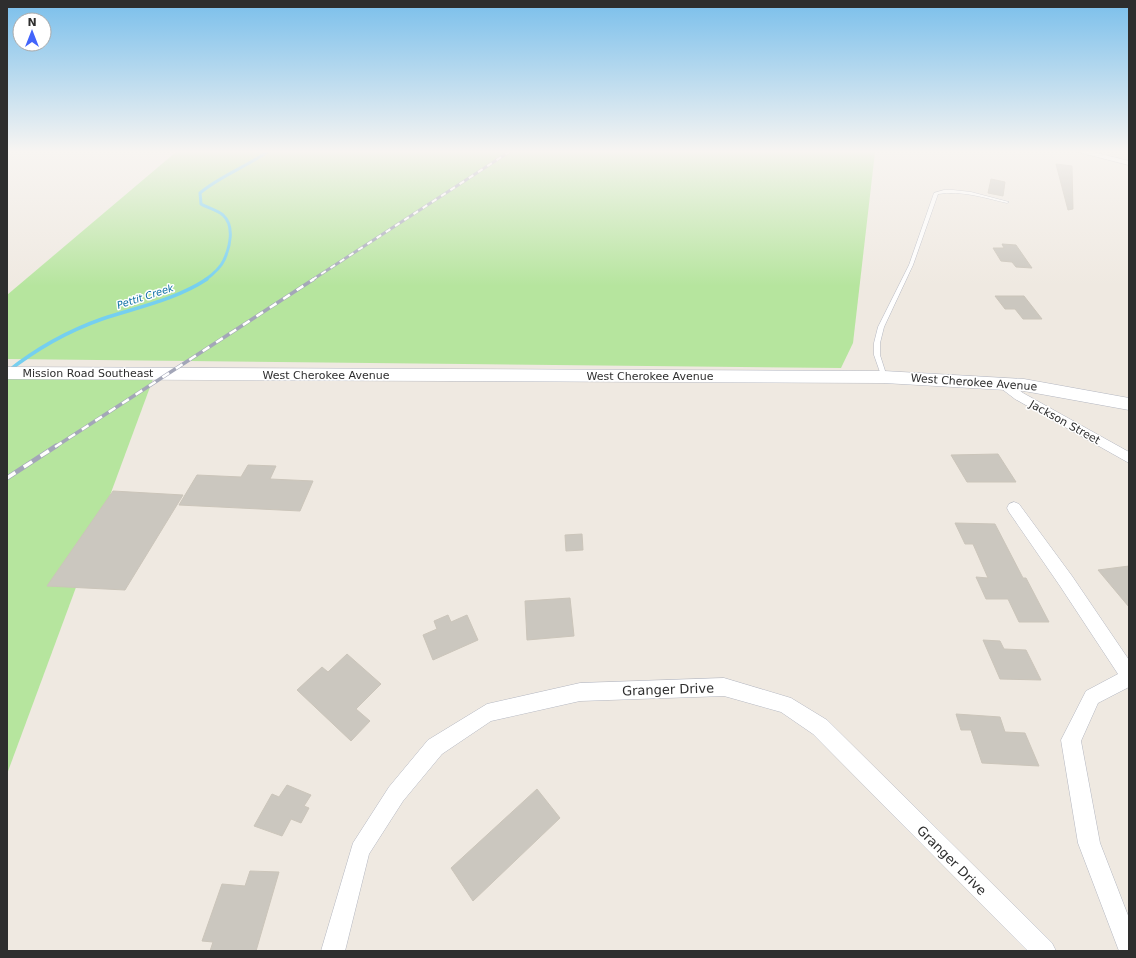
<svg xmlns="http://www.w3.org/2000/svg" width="1136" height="958" font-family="'DejaVu Sans',sans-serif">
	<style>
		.green { fill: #b6e59e }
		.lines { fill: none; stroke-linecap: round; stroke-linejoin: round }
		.stream-far1 { stroke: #75cff0; stroke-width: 3 }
		.stream { stroke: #75cff0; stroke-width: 3.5 }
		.building { fill: #cbc7bf; stroke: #cbc5ba }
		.service-casing { stroke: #b4b7c1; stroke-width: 1 }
		.minor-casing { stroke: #b4b7c1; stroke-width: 1 }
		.secondary-casing { stroke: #b4b7c1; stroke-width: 1 }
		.service { fill: #fff; fill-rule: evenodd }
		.minor { fill: #fff; fill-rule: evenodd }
		.secondary { fill: #fff; fill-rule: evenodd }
		.rail-far2-casing { stroke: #a3a6b8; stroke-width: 3 }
		.rail-far1-casing { stroke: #a3a6b8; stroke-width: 3.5 }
		.rail-casing { stroke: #a3a6b8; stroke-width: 5 }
		.rail-far2 { stroke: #fff; stroke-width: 2; stroke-dasharray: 5.5; stroke-linecap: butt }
		.rail-far1 { stroke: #fff; stroke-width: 2.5; stroke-dasharray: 8; stroke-linecap: butt }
		.rail { stroke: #fff; stroke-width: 3.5; stroke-dasharray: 10; stroke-linecap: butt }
		.labels { text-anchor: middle; stroke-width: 3; stroke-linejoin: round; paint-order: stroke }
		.far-water-label { font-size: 10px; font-style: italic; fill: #0d6fa3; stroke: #fff }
		.street-label { font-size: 11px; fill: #2e2e2e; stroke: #fff }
		.near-street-label { font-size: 13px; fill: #2e2e2e; stroke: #fff }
	</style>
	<rect width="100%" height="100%" fill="#efe9e1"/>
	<g class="green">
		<path d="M176 152H875L853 343 841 368 7 359V295Z"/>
		<path d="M7 379H153L7 774Z"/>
	</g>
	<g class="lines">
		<path class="stream-far1" d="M205 280C212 275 221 267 224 260 230 247 235 226 223 215 217 210 208 208 201 204L200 193C220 176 246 167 267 152"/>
		<path class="stream" d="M7 372C36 349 68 331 102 319 138 307 175 300 207 279"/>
	</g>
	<g class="building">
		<path d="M1056 164 1072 166 1073 209 1068 210Z"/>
		<path d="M991 179 1005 182 1003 196 988 193Z"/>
		<path d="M1002 244 1016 245 1032 268 1016 267 1012 262 1001 261 993 248H1004Z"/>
		<path d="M995 296H1024L1042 319H1023L1015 309H1005Z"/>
		<path d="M998 454 1016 482H967L951 455Z"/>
		<path d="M248 465 276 466 270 479 313 481 300 511 179 505 197 475 241 477Z"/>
		<path d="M113 491 183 495 125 590 47 586Z"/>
		<path d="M955 523 995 524 1023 578H1026L1049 622H1019L1008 599H986L976 577 988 578 973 544H965Z"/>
		<path d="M582 534 583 550 566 551 565 535Z"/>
		<path d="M1129 566V607L1098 570Z"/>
		<path d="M570 598 574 636 527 640 525 601Z"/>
		<path d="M448 615 451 622 467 615 478 640 433 660 423 635 437 629 434 621Z"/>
		<path d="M983 640 1000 641 1004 649 1026 650 1041 680 1000 679Z"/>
		<path d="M347 654 381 684 356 709 370 721 351 741 297 690 322 667 328 672Z"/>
		<path d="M956 714 1000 717 1005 732 1025 733 1039 766 982 763 971 730H961Z"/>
		<path d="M287 785 311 795 304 806 309 808 301 823 291 819 282 836 254 826 272 794 279 797Z"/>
		<path d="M537 789 560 818 473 901 451 868Z"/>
		<path d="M250 871 279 872 256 951H210L213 942 202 941 222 884 245 886Z"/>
	</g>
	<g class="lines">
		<defs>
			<path id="service" d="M944 190H953L971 192 1009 202 1007 203C985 198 961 190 938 194L913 265 884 327 880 343V355L887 377 886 378H882L874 355V343L878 327 909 265 934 193Z"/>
			<g id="minor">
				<path d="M1078 152H1093L1129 161V165Z"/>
				<path d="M1002 379 1006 380 1023 393 1129 452V463L1015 399 998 386 996 383 998 380Z"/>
				<path d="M1014 502 1019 504 1072 576 1129 660V687L1098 703 1081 741 1100 843 1129 918V951H1119L1078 843 1061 740 1086 691 1118 674 1060 586 1009 512 1007 508 1009 504Z"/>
				<path d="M724 678 791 698 827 720 1052 943 1056 951H1028L813 734 781 712 724 696 580 701 491 721 442 754 403 801 369 854 345 951H321L353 843 389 787 428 740 487 704 580 683Z"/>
			</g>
			<path id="secondary" d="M7 367 884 371 1024 379 1129 398V410L1024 391 884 383 7 379Z"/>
		</defs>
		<use href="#service" class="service-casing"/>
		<use href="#minor" class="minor-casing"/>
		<use href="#secondary" class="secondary-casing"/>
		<use href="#service" class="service"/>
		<use href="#minor" class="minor"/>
		<use href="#secondary" class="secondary"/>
		<defs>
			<path id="rail-far2" d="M312 280 509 152"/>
			<path id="rail-far1" d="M55 447 314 279"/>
			<path id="rail" d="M7 478 56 446"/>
		</defs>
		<use href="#rail-far2" class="rail-far2-casing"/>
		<use href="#rail-far1" class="rail-far1-casing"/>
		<use href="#rail" class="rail-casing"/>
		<use href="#rail-far2" class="rail-far2"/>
		<use href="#rail-far1" class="rail-far1"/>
		<use href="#rail" class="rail"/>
	</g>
	<linearGradient id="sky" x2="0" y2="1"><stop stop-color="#7abfeb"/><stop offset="0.53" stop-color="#f8f5f2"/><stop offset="1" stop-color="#f8f5f2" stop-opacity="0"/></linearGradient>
	<rect width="1136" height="286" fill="url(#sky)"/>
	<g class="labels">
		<g class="far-water-label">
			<text transform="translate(145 296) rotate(-18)" y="4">Pettit Creek</text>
		</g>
		<g class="street-label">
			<text x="88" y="377">Mission Road Southeast</text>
			<text x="326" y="379">West Cherokee Avenue</text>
			<text x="650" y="380">West Cherokee Avenue</text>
			<text transform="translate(974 382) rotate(4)" y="4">West Cherokee Avenue</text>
			<text transform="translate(1065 422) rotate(29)" y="4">Jackson Street</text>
		</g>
		<g class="near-street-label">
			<text transform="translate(668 689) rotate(-2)" y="5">Granger Drive</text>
			<text transform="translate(952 860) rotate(45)" y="5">Granger Drive</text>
		</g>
	</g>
	<rect width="1136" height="958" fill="none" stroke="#2e2e2e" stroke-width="16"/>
	<g transform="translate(32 32)"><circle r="19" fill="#ffffff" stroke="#ababab"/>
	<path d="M0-3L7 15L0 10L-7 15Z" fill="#4264fb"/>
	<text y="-6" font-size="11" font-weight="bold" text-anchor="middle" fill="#2e2e2e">N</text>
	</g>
</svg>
